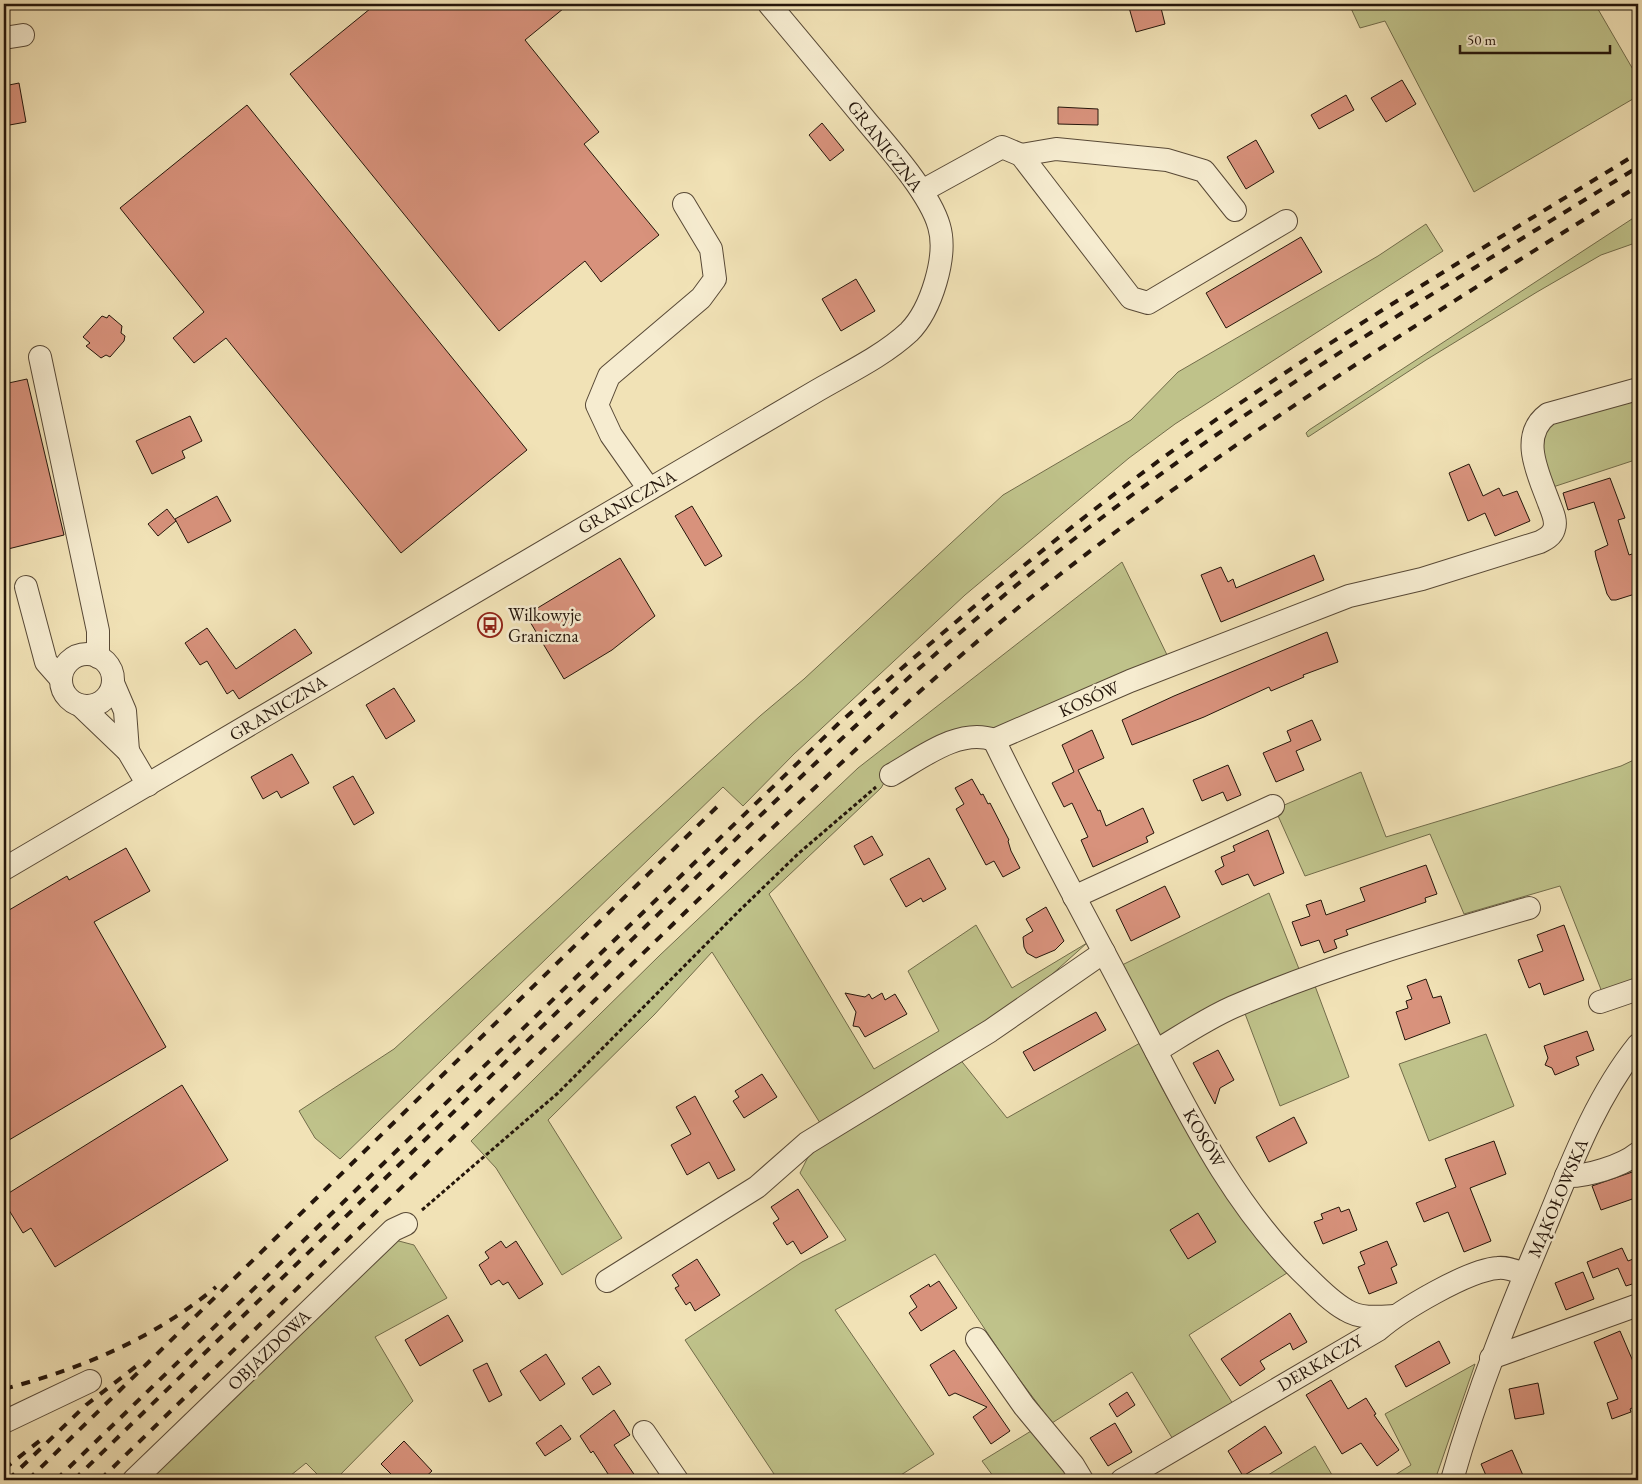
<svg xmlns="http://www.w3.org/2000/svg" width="1642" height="1484" font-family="'EB Garamond',serif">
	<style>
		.green { fill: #bfc28a; stroke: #726c4a }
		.building { fill: #d8927c; stroke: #25160b }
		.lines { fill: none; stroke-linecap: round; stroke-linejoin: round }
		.minor-casing { stroke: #584936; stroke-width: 24 }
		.path { stroke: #25160b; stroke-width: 3; stroke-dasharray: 4 2.5; stroke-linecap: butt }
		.minor { stroke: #f6ecd0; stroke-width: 22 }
		.rail { stroke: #25160b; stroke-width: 4; stroke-dasharray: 9 9; stroke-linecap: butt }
		.labels { text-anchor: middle; stroke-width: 5; stroke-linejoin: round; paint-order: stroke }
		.street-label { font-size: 18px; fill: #25160b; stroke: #f6ecd0 }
		.poi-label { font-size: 18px; fill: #25160b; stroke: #f6ecd0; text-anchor: start }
	</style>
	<rect width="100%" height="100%" fill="#f1e2b6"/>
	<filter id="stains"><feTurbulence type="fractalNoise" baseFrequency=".004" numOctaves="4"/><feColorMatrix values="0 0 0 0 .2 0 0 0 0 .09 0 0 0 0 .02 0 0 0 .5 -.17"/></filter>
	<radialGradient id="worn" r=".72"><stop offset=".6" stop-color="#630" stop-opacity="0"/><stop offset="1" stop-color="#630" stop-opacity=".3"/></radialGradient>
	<g class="green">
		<path d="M1349 4H1595L1638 78V96L1474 192 1385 21 1360 28Z"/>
		<path d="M1638 215V242L1601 255 1537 292 1426 360 1308 437 1306 433 1309 430Z"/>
		<path d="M1426 224 1443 251 1175 424 1129 458 965 595 794 754 743 806 723 787 340 1159 315 1138 299 1111 394 1049 760 716 804 679 1003 495 1131 420 1178 372 1378 256Z"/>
		<path d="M1638 396V459L1553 487 1538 436 1545 424Z"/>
		<path d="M1122 562 1169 659 891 771 881 788 769 894 874 1069 939 1031 908 971 976 925 1012 988 1087 943 1021 1002 822 1126 712 952 654 1015 548 1120 622 1238 562 1275 496 1168 471 1141 659 956 858 768Z"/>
		<path d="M1638 758V979L1602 992 1560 886 1464 914 1430 834 1305 876 1275 809 1361 772 1386 837 1621 766Z"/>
		<path d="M1269 893 1299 969 1261 984 1159 1039 1120 966Z"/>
		<path d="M1315 986 1349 1077 1280 1106 1244 1011Z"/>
		<path d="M1486 1034 1514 1106 1429 1141 1399 1064Z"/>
		<path d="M1140 1043C1177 1126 1231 1201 1287 1273L1189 1335 1233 1404 1174 1441 1132 1372 1052 1423 1008 1364 935 1254 835 1310 934 1454 893 1480H778L685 1340 802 1262 846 1240 800 1173 813 1147 959 1058 1007 1118Z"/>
		<path d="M395 1240 414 1245 447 1298 375 1337 413 1401 335 1480H323L306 1463 285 1480H145Z"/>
		<path d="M1475 1364 1435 1480H1387L1411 1465 1385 1414Z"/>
		<path d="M1036 1428 1075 1480H996L982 1461Z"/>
		<path d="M1315 1446 1335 1480H1260Z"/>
	</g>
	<g class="building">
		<path d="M376 4H569L525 40 599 132 584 144 659 235 601 282 585 261 499 331 290 74Z"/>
		<path d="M1128 4H1160L1165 24 1136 32Z"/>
		<path d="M1402 80 1416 104 1386 122 1371 98Z"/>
		<path d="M19 83 26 122 4 126V86Z"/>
		<path d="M1346 95 1354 110 1319 129 1311 115Z"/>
		<path d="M247 105 527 450 401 553 226 338 194 363 173 338 204 312 120 208Z"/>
		<path d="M1058 107 1098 109V125L1058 124Z"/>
		<path d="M822 123 844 150 830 161 809 135Z"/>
		<path d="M1256 140 1274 172 1246 189 1227 157Z"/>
		<path d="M1301 237 1322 272 1226 328 1206 293Z"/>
		<path d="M856 279 875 311 841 331 822 299Z"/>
		<path d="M109 315 122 326 121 333 125 336 124 341 110 357 106 355 101 358 86 346 90 343 83 337 102 316 107 318Z"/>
		<path d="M27 379 64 535 4 550V384Z"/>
		<path d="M190 416 202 441 182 451 185 458 152 474 136 441Z"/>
		<path d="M1469 464 1483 496 1499 488 1503 496 1517 491 1530 521 1495 536 1485 513 1468 521 1449 473Z"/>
		<path d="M1610 478 1625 518 1618 520 1629 555 1638 552V593L1616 600H1611L1607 594 1596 557 1595 551 1608 545 1594 502 1568 510 1563 493Z"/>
		<path d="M217 496 231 521 188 543 175 519Z"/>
		<path d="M692 506 722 556 705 566 675 516Z"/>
		<path d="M167 509 176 521 158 536 148 524Z"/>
		<path d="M1314 555 1324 580 1221 622 1201 575 1221 567 1228 582 1233 579 1236 588Z"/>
		<path d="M620 558 655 616 612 650 564 679 526 615Z"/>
		<path d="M207 628 236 669 295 629 312 653 239 699 233 690 227 694 207 661 200 665 185 643Z"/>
		<path d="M1327 632 1338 662 1303 675 1304 677 1271 691 1269 687 1204 717 1132 745 1122 720 1174 696Z"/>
		<path d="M394 688 415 721 386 739 366 705Z"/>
		<path d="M1312 720 1321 740 1296 751 1304 770 1276 782 1263 753 1291 741 1287 731Z"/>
		<path d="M1092 730 1104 758 1078 770 1098 811 1100 810 1106 826 1143 808 1154 833 1146 837 1148 842 1093 867 1081 840 1088 837 1072 803 1064 807 1052 783 1074 772 1062 745Z"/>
		<path d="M292 754 309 783 281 798 277 791 263 799 251 777Z"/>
		<path d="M1228 765 1241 795 1227 801 1223 792 1202 801 1193 780Z"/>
		<path d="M353 776 374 813 354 825 333 787Z"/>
		<path d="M972 779 981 795 983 794 988 804 990 803 1009 840 1008 841 1011 851 1020 868 1003 877 994 861 986 865 956 809 964 804 955 788Z"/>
		<path d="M1268 830 1284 873 1254 886 1248 874 1222 885 1215 871 1224 866 1221 857 1235 851 1233 846Z"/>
		<path d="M872 836 883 855 864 865 854 846Z"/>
		<path d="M126 848 150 891 94 922 166 1047 4 1143V913L67 876 69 880Z"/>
		<path d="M929 858 946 889 923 902 921 898 906 907 890 879Z"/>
		<path d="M1426 865 1437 894 1425 898 1426 902 1346 930 1348 935 1334 940 1337 948 1324 953 1319 940 1301 946 1292 922 1310 916 1306 905 1321 900 1326 915 1365 901 1360 888Z"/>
		<path d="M1165 886 1180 917 1131 941 1116 910Z"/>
		<path d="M1046 907 1064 941 1055 950 1036 958 1027 953 1024 947 1023 937 1033 931 1026 919Z"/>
		<path d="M1564 925 1584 980 1544 995 1540 983 1529 988 1518 960 1543 951 1537 935Z"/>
		<path d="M1426 979 1433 998 1441 996 1450 1023 1405 1040 1396 1012 1408 1008 1406 1001 1412 999 1407 986Z"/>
		<path d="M845 993 865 997 869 994 872 999 882 993 885 1000 895 994 907 1014 865 1037 859 1027 853 1026 856 1012Z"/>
		<path d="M1096 1012 1106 1030 1034 1071 1023 1052Z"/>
		<path d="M1587 1031 1594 1050 1576 1057 1579 1065 1555 1075 1552 1068 1545 1065 1548 1058 1544 1046Z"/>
		<path d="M1218 1050 1234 1080 1220 1088 1215 1104 1193 1063Z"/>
		<path d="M762 1074 777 1097 744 1118 733 1101 739 1097 735 1091Z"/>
		<path d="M182 1085 228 1160 55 1267 31 1228 23 1233 4 1202V1196Z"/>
		<path d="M695 1096 735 1170 718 1179 709 1162 687 1175 671 1145 691 1134 676 1107Z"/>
		<path d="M1294 1117 1307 1143 1269 1162 1256 1137Z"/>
		<path d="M1494 1141 1506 1174 1470 1188 1491 1241 1464 1252 1448 1212 1424 1222 1416 1203 1456 1187 1445 1159Z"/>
		<path d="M1638 1170V1197L1601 1210 1592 1186Z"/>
		<path d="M798 1189 828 1237 801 1254 793 1241 787 1245 773 1223 779 1219 771 1207Z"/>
		<path d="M1339 1207 1341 1212 1349 1209 1357 1230 1323 1244 1314 1222 1323 1219 1321 1214Z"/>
		<path d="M1198 1213 1216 1242 1188 1259 1170 1230Z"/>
		<path d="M501 1241 506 1248 516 1241 543 1284 519 1299 508 1282 503 1285 499 1280 491 1285 479 1265 489 1258 485 1252Z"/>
		<path d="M1387 1241 1397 1265 1391 1268 1397 1283 1369 1294 1358 1267 1365 1264 1360 1252Z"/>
		<path d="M1622 1248 1628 1261 1638 1257V1282L1626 1286 1618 1268 1593 1278 1587 1262Z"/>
		<path d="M697 1259 720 1295 695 1311 690 1302 686 1305 675 1288 679 1286 672 1275Z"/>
		<path d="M1583 1272 1594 1299 1566 1310 1555 1283Z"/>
		<path d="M939 1281 957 1308 921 1331 909 1313 917 1307 910 1296 929 1284 930 1287Z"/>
		<path d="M1290 1313 1307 1342 1293 1350 1290 1343 1260 1361 1265 1369 1240 1386 1221 1359Z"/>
		<path d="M448 1315 463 1341 420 1366 405 1340Z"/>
		<path d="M1620 1331 1638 1373V1405L1630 1409 1631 1412 1612 1419 1607 1403 1618 1399 1594 1342Z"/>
		<path d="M1439 1341 1450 1363 1406 1387 1395 1366Z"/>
		<path d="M954 1350 1010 1431 991 1444 973 1417 987 1407 955 1393 949 1396 930 1365Z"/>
		<path d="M546 1354 565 1384 540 1401 520 1371Z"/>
		<path d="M487 1363 502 1395 489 1402 473 1370Z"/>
		<path d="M599 1366 611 1384 593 1395 582 1378Z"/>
		<path d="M1331 1380 1348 1409 1366 1398 1376 1414 1374 1415 1399 1450 1377 1466 1361 1443 1342 1454 1306 1395Z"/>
		<path d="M1538 1383 1544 1414 1515 1419 1509 1389Z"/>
		<path d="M1127 1392 1135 1405 1117 1417 1109 1404Z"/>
		<path d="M614 1410 630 1435 614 1445 638 1480H612L593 1451 591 1453 580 1436Z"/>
		<path d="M1115 1423 1132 1452 1108 1466 1090 1438Z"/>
		<path d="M561 1425 571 1439 545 1456 536 1443Z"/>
		<path d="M1265 1426 1282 1453 1243 1476 1228 1451Z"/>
		<path d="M404 1441 432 1471 422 1480H397L381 1464Z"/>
		<path d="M1512 1450 1525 1480H1488L1481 1464Z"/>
	</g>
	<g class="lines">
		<defs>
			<g id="minor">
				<path d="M4 38 23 35"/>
				<path d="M1021 155 1056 149 1167 160 1204 171 1235 210"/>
				<path d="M922 191 1002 147 1021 155 1131 298 1148 303 1286 221"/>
				<path d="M40 357 98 631V657"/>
				<path d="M649 489 611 435 597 405 609 376 701 298 715 279 711 249 684 204"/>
				<path d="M26 587 46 662 61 679"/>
				<circle cx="87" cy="680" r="26"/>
				<path d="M113 683 125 711 128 751"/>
				<path d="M81 706 128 751 148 785"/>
				<path d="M891 775C920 759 959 727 994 740"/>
				<path d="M4 869 813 393C845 374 882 357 909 332 931 310 948 256 939 226 930 194 890 149 868 123 835 83 802 43 769 4"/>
				<path d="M1074 897 1273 806"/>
				<path d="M1600 1002 1638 989"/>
				<path d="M1156 1051C1181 1036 1206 1019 1233 1007 1328 966 1429 937 1529 908"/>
				<path d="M1566 1176C1586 1177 1622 1166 1638 1153"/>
				<path d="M607 1281 757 1187 807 1143 990 1031 1104 952"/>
				<path d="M1394 1316C1379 1317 1360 1319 1346 1310 1332 1302 1320 1290 1309 1279 1227 1202 1180 1095 1128 998 1083 912 1036 827 994 740L1130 681 1349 596 1422 579 1540 542C1546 539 1552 536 1554 529 1557 521 1552 511 1549 503 1539 475 1518 436 1548 414L1638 389"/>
				<path d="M977 1339 1024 1406 1073 1465 1082 1480"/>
				<path d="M1491 1358 1638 1305"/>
				<path d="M4 1422 90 1381"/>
				<path d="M644 1432 677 1480"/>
				<path d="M134 1480 393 1230 406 1224"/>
				<path d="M1122 1480 1378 1330C1401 1310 1468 1270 1498 1268 1507 1267 1516 1271 1525 1274"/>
				<path d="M1452 1480C1477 1391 1512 1305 1548 1220 1573 1159 1597 1096 1638 1045"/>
			</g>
		</defs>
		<use href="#minor" class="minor-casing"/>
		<path class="path" d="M422 1210 558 1093 741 909 799 853 876 787"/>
		<use href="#minor" class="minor"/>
		<g class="rail">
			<path d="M4 1389C81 1369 155 1338 216 1287"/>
			<path d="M4 1469 42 1439"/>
			<path d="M8 1480 86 1405 139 1364"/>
			<path d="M28 1480 722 802"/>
			<path d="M56 1480 838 724C949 626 1059 533 1179 446 1326 340 1484 248 1638 153"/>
			<path d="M74 1480C254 1305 434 1131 614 957 772 804 928 649 1104 516 1273 388 1457 279 1638 167"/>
			<path d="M100 1480C264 1320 430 1160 595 1000 721 878 845 754 979 640 1184 468 1411 327 1638 186"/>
		</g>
	</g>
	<defs>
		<symbol id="bus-ring" viewBox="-11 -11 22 22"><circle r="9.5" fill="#f6ecd0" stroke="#8f2418" stroke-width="1.5"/><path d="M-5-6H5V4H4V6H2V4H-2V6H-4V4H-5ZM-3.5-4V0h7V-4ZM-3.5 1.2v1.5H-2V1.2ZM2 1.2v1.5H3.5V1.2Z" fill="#8f2418"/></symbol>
	</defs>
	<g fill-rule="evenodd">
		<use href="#bus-ring" x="476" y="611" width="28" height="28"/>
	</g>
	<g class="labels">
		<g class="street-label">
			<text transform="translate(885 146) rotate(52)" y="6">GRANICZNA</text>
			<text transform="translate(627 502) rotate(-30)" y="6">GRANICZNA</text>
			<text transform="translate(1089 699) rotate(-24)" y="6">KOSÓW</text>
			<text transform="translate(278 708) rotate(-31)" y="6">GRANICZNA</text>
			<text transform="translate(1204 1138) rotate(60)" y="6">KOSÓW</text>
			<text transform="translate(1558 1198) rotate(-67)" y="6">MĄKOŁOWSKA</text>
			<text transform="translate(269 1350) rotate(-44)" y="6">OBJAZDOWA</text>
			<text transform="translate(1320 1363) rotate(-30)" y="6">DERKACZY</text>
		</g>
		<g class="poi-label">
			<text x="508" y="621">Wilkowyje<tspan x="508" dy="21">Graniczna</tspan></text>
		</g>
	</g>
	<rect width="1642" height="1484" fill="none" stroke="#f1e2b6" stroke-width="20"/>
	<rect x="5" y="5" width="1632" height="1474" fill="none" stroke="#25160b" stroke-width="2.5"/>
	<rect x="10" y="10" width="1622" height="1464" fill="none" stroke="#25160b"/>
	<path d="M1460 45v8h150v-8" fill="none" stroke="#25160b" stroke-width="2.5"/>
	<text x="1467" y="45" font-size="15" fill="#25160b" stroke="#f6ecd0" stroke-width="4" paint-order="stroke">50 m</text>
	<rect width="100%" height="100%" filter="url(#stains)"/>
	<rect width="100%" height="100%" fill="url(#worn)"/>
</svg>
